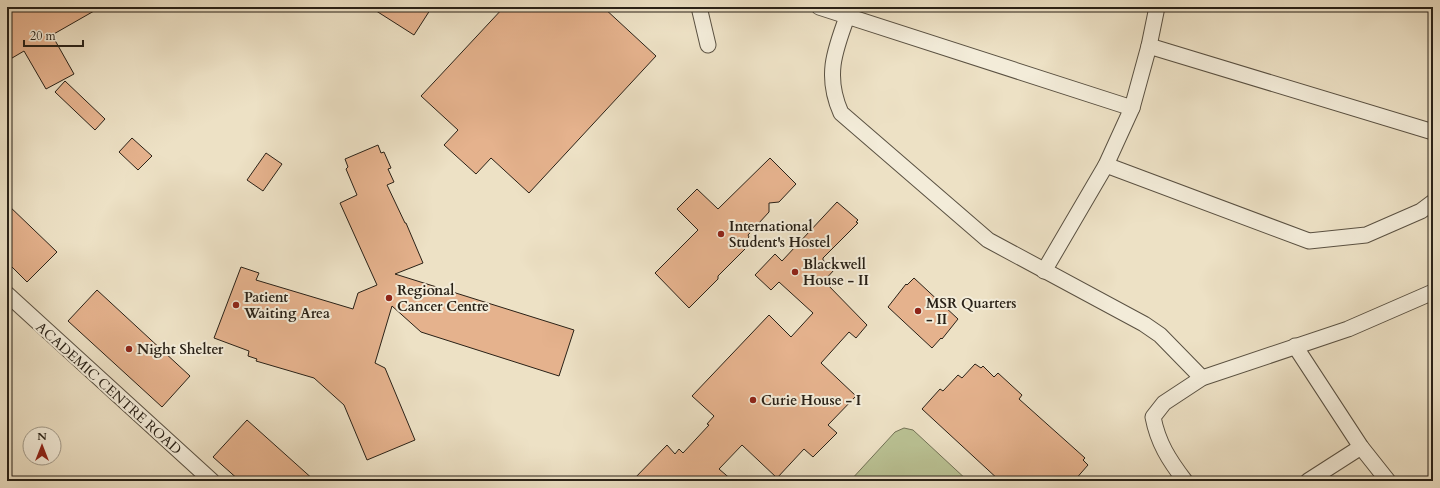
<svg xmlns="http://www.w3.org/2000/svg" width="1440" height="488" font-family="Cardo,serif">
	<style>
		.garden { fill: #bac294; stroke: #727256 }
		.building { fill: #e5b28d; stroke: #292117 }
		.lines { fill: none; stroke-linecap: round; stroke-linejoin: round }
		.street-casing { stroke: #5a5142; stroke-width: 17 }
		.street { stroke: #f3ecd9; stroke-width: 15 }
		.poi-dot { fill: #8f2418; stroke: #f3ecd9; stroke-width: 1.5 }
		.labels { text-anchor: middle; stroke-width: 4; stroke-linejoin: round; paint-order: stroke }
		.poi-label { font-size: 14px; font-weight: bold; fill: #292117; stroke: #f3ecd9; text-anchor: start }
		.street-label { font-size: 14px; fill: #292117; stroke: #f3ecd9 }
	</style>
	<rect width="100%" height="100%" fill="#ede1c5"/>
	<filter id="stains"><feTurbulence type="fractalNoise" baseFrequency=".005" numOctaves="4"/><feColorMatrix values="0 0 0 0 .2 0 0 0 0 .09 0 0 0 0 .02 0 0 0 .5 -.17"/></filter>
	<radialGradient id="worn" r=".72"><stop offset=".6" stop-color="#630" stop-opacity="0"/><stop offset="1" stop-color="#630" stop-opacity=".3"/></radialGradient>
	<path class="garden" d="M904 428 913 430 968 481H850L895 432Z"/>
	<g class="building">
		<path d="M7 7H101L52 35 74 74 46 89 24 51 7 61Z"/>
		<path d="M370 7H432L414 35Z"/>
		<path d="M504 7H603L656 56 529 193 491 158 476 174 444 145 458 130 421 96Z"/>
		<path d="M65 81 105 119 95 130 55 92Z"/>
		<path d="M132 138 152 156 138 170 119 152Z"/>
		<path d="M378 145 381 153 384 152 391 168 388 169 394 182 387 185 405 223H406L423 263 395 274 574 330 559 376 421 332 392 306 375 363 385 368 415 440 367 460 344 405 314 378 256 361 257 359 248 356 249 351 214 338 241 267 259 273 256 280 353 309 358 293 377 285 340 203 357 195 346 169 348 167 345 159Z"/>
		<path d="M266 153 282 164 263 191 247 180Z"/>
		<path d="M770 158 796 184 779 202 769 203V212L748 235 749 237 742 244 746 248 718 276V279L689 308 655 273 698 230 677 209 697 189 718 209Z"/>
		<path d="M837 202 858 220 856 222 858 223 823 258V260L834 270 824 281 867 325 856 338 849 332 821 363 856 396 828 425 837 433 813 457 804 449 777 478 742 445 719 469 733 481H632L667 445 675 454 679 449 683 453 709 425 707 424 714 416 692 396 769 315 791 337 813 313 779 282 771 290 755 275 775 254 782 261Z"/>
		<path d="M7 204 57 252 27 282 7 262Z"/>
		<path d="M914 278 958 319 942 339 941 338 932 348 888 307 906 284 907 285Z"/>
		<path d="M97 290 190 376 162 407 68 321Z"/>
		<path d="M975 364 981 368 983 366 994 377 998 373 1022 395 1019 399 1085 458 1083 460 1088 465 1074 481H1000L922 409 940 389 943 391 958 375 962 378Z"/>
		<path d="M247 420 315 481H240L213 457Z"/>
	</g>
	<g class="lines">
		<defs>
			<g id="street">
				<path d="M699 7 708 45"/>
				<path d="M819 7 1132 108"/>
				<path d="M847 17C834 52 825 77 841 113L988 240 1144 324 1160 335 1202 378"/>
				<path d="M1149 46 1433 132"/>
				<path d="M1106 165 1309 241 1366 235 1421 211 1433 202"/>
				<path d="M1044 271 1106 165 1132 108 1149 46 1157 7"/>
				<path d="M7 294 212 481"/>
				<path d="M1295 346 1361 447 1388 481"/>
				<path d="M1185 481C1169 460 1158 443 1153 417L1164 403 1202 378 1348 329 1433 292"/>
				<path d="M1308 481 1361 447"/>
			</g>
		</defs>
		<use href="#street" class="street-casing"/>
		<use href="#street" class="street"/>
	</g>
	<g class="poi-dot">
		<circle cx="721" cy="234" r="4"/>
		<circle cx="795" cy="272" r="4"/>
		<circle cx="389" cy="298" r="4"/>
		<circle cx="236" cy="305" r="4"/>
		<circle cx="918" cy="311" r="4"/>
		<circle cx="129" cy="349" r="4"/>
		<circle cx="753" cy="400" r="4"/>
	</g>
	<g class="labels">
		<g class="poi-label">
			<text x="729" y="231">International<tspan x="729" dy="16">Student's Hostel</tspan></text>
			<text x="803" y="269">Blackwell<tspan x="803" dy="16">House - II</tspan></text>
			<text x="397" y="295">Regional<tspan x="397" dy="16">Cancer Centre</tspan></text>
			<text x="244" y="302">Patient<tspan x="244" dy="16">Waiting Area</tspan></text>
			<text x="926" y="308">MSR Quarters<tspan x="926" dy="16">- II</tspan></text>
			<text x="137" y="354">Night Shelter</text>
			<text x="761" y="405">Curie House - I</text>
		</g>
		<g class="street-label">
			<text transform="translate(109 388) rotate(42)" y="5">ACADEMIC CENTRE ROAD</text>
		</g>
	</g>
	<rect width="1440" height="488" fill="none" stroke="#ede1c5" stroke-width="24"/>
	<rect x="8" y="8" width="1424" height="472" fill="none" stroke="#292117" stroke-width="2"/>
	<rect x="12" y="12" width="1416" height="464" fill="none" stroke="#292117"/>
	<g transform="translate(42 446)"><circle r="19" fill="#f3ecd9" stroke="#a29b8b"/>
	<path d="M0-3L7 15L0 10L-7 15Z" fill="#8f2418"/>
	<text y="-6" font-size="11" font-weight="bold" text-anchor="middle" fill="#292117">N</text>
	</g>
	<path d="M24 40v6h59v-6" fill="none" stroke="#292117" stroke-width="2"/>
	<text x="30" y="40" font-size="12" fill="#292117" stroke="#f3ecd9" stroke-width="3" paint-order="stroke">20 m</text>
	<rect width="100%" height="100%" filter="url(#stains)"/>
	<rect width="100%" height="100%" fill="url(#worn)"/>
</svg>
